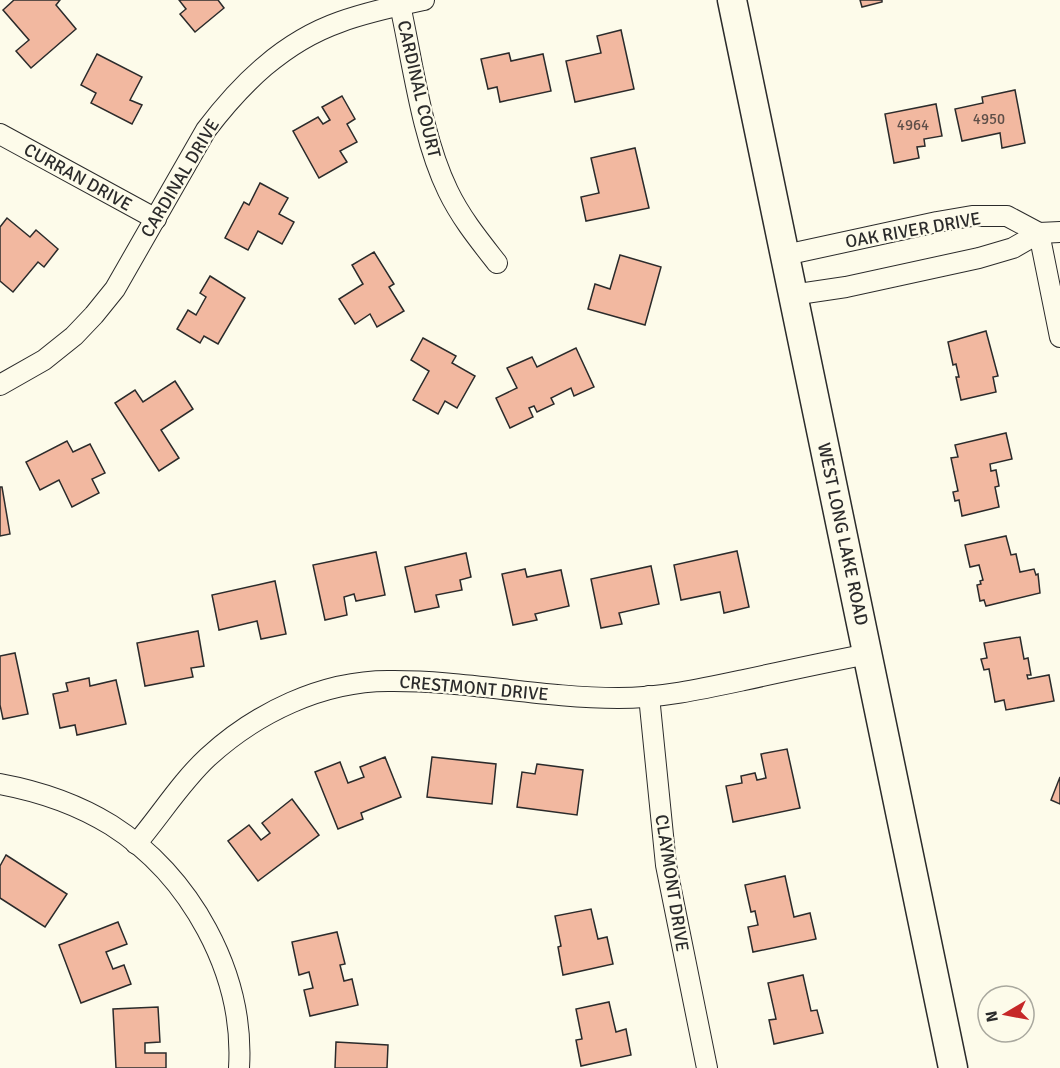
<svg xmlns="http://www.w3.org/2000/svg" width="1060" height="1068" font-family="Signika,sans-serif">
	<style>
		.building { fill: #f2b8a0; stroke: #2b2b2b; stroke-width: 1.5 }
		.lines { fill: none; stroke-linecap: round; stroke-linejoin: round }
		.street-casing { stroke: #2b2b2b; stroke-width: 22 }
		.secondary-casing { stroke: #2b2b2b; stroke-width: 31 }
		.street { stroke: #fdfbea; stroke-width: 20 }
		.secondary { stroke: #fdfbea; stroke-width: 28 }
		.labels { text-anchor: middle; stroke-width: 4.5; stroke-linejoin: round; paint-order: stroke }
		.number-label { font-size: 15px; fill: #5d4e48 }
		.street-label { font-size: 18px; fill: #2b2b2b; stroke: #fdfbea }
	</style>
	<rect width="100%" height="100%" fill="#fdfbea"/>
	<g class="building">
		<path d="M14 0H60L56 5 76 29 31 68 16 51 29 40 3 10Z"/>
		<path d="M179 0H218L224 8 195 32 180 14 186 9Z"/>
		<path d="M860 0H882V2L862 7Z"/>
		<path d="M621 30 634 89 575 102 566 61 601 53 597 36Z"/>
		<path d="M509 53 511 61 543 54 551 91 500 102 497 87 488 89 481 59Z"/>
		<path d="M97 54 142 77 130 100 142 105 132 124 91 103 96 93 81 85Z"/>
		<path d="M1015 90 1025 143 1002 148 1000 133 962 141 955 109 983 103 982 97Z"/>
		<path d="M342 96 355 119 347 124 357 142 340 151 347 162 319 178 293 131 318 117 323 124 330 120 322 107Z"/>
		<path d="M936 104 942 136 924 139 925 146 917 147 919 158 894 163 885 114Z"/>
		<path d="M635 148 649 208 586 221 581 197 599 193 591 158Z"/>
		<path d="M260 183 288 198 279 214 294 222 282 244 258 231 248 250 225 238 244 202 249 205Z"/>
		<path d="M7 218 30 237 36 230 58 249 44 267 38 262 13 292 0 281V227Z"/>
		<path d="M374 252 394 284 389 287 404 311 377 327 370 314 355 324 339 299 363 284 352 265Z"/>
		<path d="M620 255 661 267 645 325 588 309 595 284 610 289Z"/>
		<path d="M210 276 245 298 218 344 204 336 200 343 177 329 188 310 196 315 206 297 200 293Z"/>
		<path d="M986 331 998 376 993 377 996 392 961 400 956 377H959L956 364 953 365 948 342Z"/>
		<path d="M423 338 456 356 452 363 475 376 457 408 445 401 438 414 413 400 429 371 411 360Z"/>
		<path d="M576 348 594 387 574 396 571 388 551 398 554 404 537 412 534 406 529 408 533 417 510 428 496 398 517 388 507 368 532 357 537 367Z"/>
		<path d="M175 381 193 409 161 430 179 458 159 471 115 403 135 390 143 402Z"/>
		<path d="M1006 433 1012 459 990 464 991 471 996 470 999 486 995 487 999 507 962 516 959 500 955 501 953 492 958 491 951 458 958 457 955 445Z"/>
		<path d="M67 441 73 452 90 444 105 473 92 479 99 493 72 507 59 480 40 490 26 462Z"/>
		<path d="M0 487H2L10 534 0 536Z"/>
		<path d="M1006 536 1011 555 1016 554 1020 572 1034 569 1036 575 1038 574 1040 593 986 606 984 600 980 601 977 585 981 584 980 581 983 580 979 565 970 567 965 545Z"/>
		<path d="M737 551 749 607 724 613 720 592 681 600 674 565Z"/>
		<path d="M376 552 385 595 356 601 354 594 344 597 347 615 325 620 313 565Z"/>
		<path d="M466 553 471 577 460 580 462 590 436 595 439 607 415 612 405 567Z"/>
		<path d="M651 566 659 604 619 613 622 624 601 628 591 579Z"/>
		<path d="M525 569 527 577 561 570 569 606 535 614 537 620 513 625 502 574Z"/>
		<path d="M275 581 286 634 261 639 257 621 219 630 212 595Z"/>
		<path d="M198 631 204 666 191 668 193 677 145 686 137 643Z"/>
		<path d="M1020 637 1024 659 1028 658 1031 675H1027L1028 679 1049 675 1054 701 1006 710 1004 700 995 702 989 669 984 670 981 659 987 658 984 643Z"/>
		<path d="M15 653 28 714 3 719 0 705V656Z"/>
		<path d="M89 678 90 686 116 680 126 724 77 735 75 725 60 728 53 694 68 691 66 683Z"/>
		<path d="M787 749 800 808 733 822 726 786 742 783 741 776 755 773 757 780 766 778 761 754Z"/>
		<path d="M385 757 401 797 361 813 363 819 338 829 315 772 340 762 348 783 364 777 360 767Z"/>
		<path d="M432 757 496 764 492 804 427 797Z"/>
		<path d="M537 764 583 770 577 815 517 807 522 772 535 774Z"/>
		<path d="M1060 777V804L1051 800Z"/>
		<path d="M292 799 319 835 258 881 228 841 249 825 261 840 270 833 262 823Z"/>
		<path d="M6 855 67 894 45 927 0 898V866Z"/>
		<path d="M785 876 794 917 810 913 816 939 753 952 748 927 758 925 755 911 751 912 745 885Z"/>
		<path d="M591 909 598 939 607 937 613 964 563 975 558 947 561 946 555 916Z"/>
		<path d="M118 922 127 944 106 952 113 969 124 965 131 984 81 1003 59 945Z"/>
		<path d="M337 932 345 964 340 965 344 981 352 979 358 1005 310 1016 304 990 313 988 309 972 299 975 292 942Z"/>
		<path d="M803 975 811 1011 817 1010 823 1033 774 1044 769 1020 776 1019 768 983Z"/>
		<path d="M609 1002 616 1032 626 1029 631 1055 581 1066 576 1040 582 1039 576 1009Z"/>
		<path d="M158 1007 160 1042 145 1043V1053H166V1068H116L113 1009Z"/>
		<path d="M336 1042 388 1045 387 1068H335Z"/>
	</g>
	<g class="lines">
		<defs>
			<g id="street">
				<path d="M400 5C413 64 422 138 448 191 461 218 479 240 497 263"/>
				<path d="M0 134 156 219"/>
				<path d="M1039 233 1060 337"/>
				<path d="M785 255 937 222 972 216H1007L1039 233"/>
				<path d="M792 295 846 287 979 258 1013 248 1039 233 1060 232"/>
				<path d="M0 385 44 360 74 336 94 315 115 289 206 130C241 84 283 42 340 22 367 12 396 6 424 0"/>
				<path d="M649 696 666 865 707 1068"/>
				<path d="M0 784C38 791 77 804 111 825 190 875 245 973 239 1068"/>
				<path d="M136 844C160 816 181 782 208 757 256 713 322 681 388 681 465 680 541 698 618 698 661 698 702 689 744 680 785 671 827 662 868 654"/>
			</g>
			<path id="secondary" d="M732 0 953 1068"/>
		</defs>
		<use href="#street" class="street-casing"/>
		<use href="#secondary" class="secondary-casing"/>
		<use href="#street" class="street"/>
		<use href="#secondary" class="secondary"/>
	</g>
	<g class="labels">
		<g class="number-label">
			<text x="989" y="124">4950</text>
			<text x="913" y="130">4964</text>
		</g>
		<g class="street-label">
			<text transform="translate(419 89) rotate(77)" y="6">CARDINAL COURT</text>
			<text transform="translate(78 177) rotate(29)" y="6">CURRAN DRIVE</text>
			<text transform="translate(180 178) rotate(-59)" y="6">CARDINAL DRIVE</text>
			<text transform="translate(913 230) rotate(-10)" y="6">OAK RIVER DRIVE</text>
			<text transform="translate(843 534) rotate(78)" y="6">WEST LONG LAKE ROAD</text>
			<text transform="translate(474 688) rotate(5)" y="6">CRESTMONT DRIVE</text>
			<text transform="translate(672 883) rotate(81)" y="6">CLAYMONT DRIVE</text>
		</g>
	</g>
	<g transform="translate(1006 1014) rotate(260)"><circle r="28" fill="#fdfbea" stroke="#a9a89e" stroke-width="1.5"/>
	<path d="M0-4.5L10 22L0 15L-10 22Z" fill="#c62828"/>
	<text y="-9" font-size="16" font-weight="bold" text-anchor="middle" fill="#2b2b2b">N</text>
	</g>
</svg>
